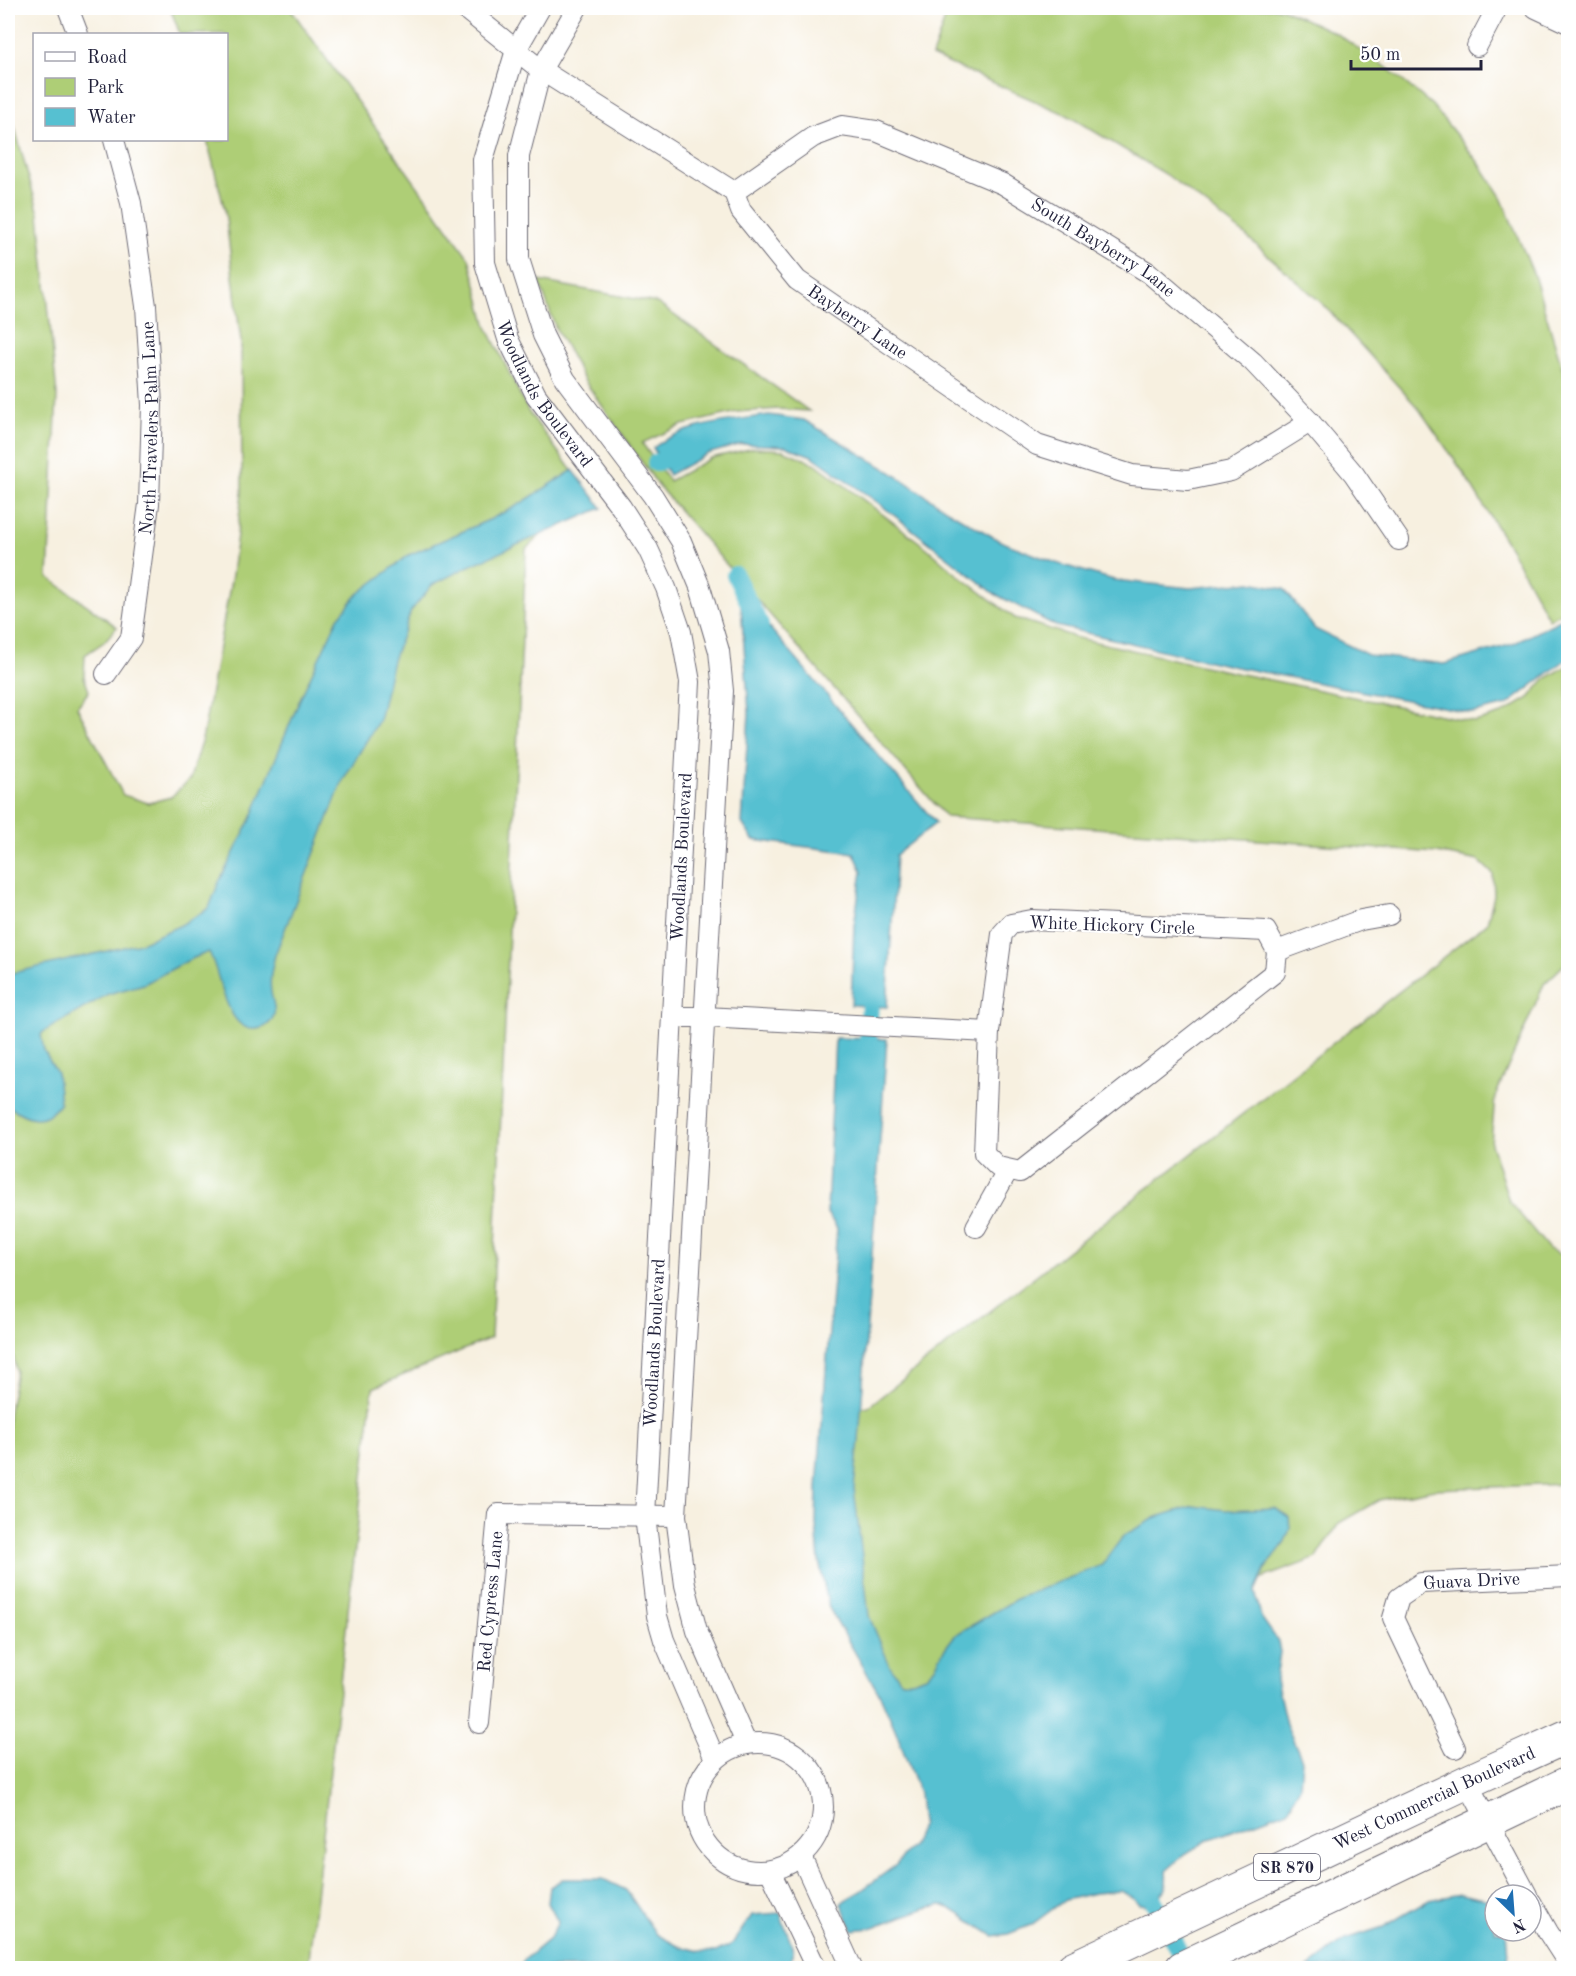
<svg xmlns="http://www.w3.org/2000/svg" width="1576" height="1976" font-family="'Old Standard TT',serif">
	<style>
		.green { fill: #aece76; stroke: #687858; stroke-width: 1.5 }
		.water { fill: #56c0d1; stroke: #3c7186; stroke-width: 1.5 }
		.lines { fill: none; stroke-linecap: round; stroke-linejoin: round }
		.canal { stroke: #56c0d1; stroke-width: 18 }
		.street-casing { stroke: #6d6a75; stroke-width: 22 }
		.highway-casing { stroke: #6d6a75; stroke-width: 35 }
		.street { stroke: #fff; stroke-width: 20 }
		.highway { stroke: #fff; stroke-width: 33 }
		.labels { text-anchor: middle; stroke-width: 4.5; stroke-linejoin: round; paint-order: stroke }
		.shield { fill: #fff; stroke: #646476; stroke-width: 1.5 }
		.shield-label { font-size: 16px; font-weight: bold; fill: #22223b }
		.street-label { font-size: 18px; fill: #22223b; stroke: #fff }
	</style>
	<rect width="100%" height="100%" fill="#fff"/>
	<filter id="ink" filterUnits="userSpaceOnUse"><feTurbulence type="fractalNoise" baseFrequency=".0167" numOctaves="2"/><feDisplacementMap in="SourceGraphic" scale="12" xChannelSelector="R" yChannelSelector="G"/><feConvolveMatrix kernelMatrix="1 2 1 2 8 2 1 2 1" color-interpolation-filters="sRGB"/></filter>
	<filter id="wash" filterUnits="userSpaceOnUse"><feTurbulence type="fractalNoise" baseFrequency=".008" numOctaves="4" result="noise"/><feDisplacementMap in="SourceGraphic" scale="24" xChannelSelector="R" yChannelSelector="G"/><feGaussianBlur stdDeviation="1.35" result="paint"/><feColorMatrix in="noise" values="0 0 0 0 0 0 0 0 0 0 0 0 0 0 0 0 0 1.4 0 .05"/><feComposite in="paint" operator="in"/></filter>
	<g filter="url(#wash)">
		<rect width="100%" height="100%" fill="#f7f0e0"/>
		<g class="green">
			<path d="M170 8H290L469 258 487 327 528 411 587 491 526 549 491 1338 373 1388 308 1968H8V1416L16 1371 8 1325V104L39 214 57 395 48 577 117 627 104 642 85 655 84 677 89 691 77 707 123 795 148 803 171 797 190 779 203 735 232 575 242 493 241 342 225 211 207 140H226V34H180Z"/>
			<path d="M949 8H1281L1337 34 1386 67 1432 105 1479 163 1500 195 1534 275 1568 387V610L1549 619 1509 547 1463 472 1419 409 1325 306 1244 234 1167 175 1067 115 932 56Z"/>
			<path d="M539 281 657 303 809 411 778 409 737 412 682 425 642 443 669 481 711 458 754 448 783 450 816 464 927 548 953 571 1015 618 1078 638 1231 672 1475 722 1502 714 1529 698 1545 679 1568 665V961L1544 984 1495 1097 1491 1144 1509 1201 1549 1249 1568 1258V1484L1435 1489 1379 1500 1339 1523 1317 1558 909 1708 858 1635 848 1409 869 1406 1487 923 1494 896 1493 874 1479 861 1437 853 946 817 660 488 584 380 556 329Z"/>
		</g>
		<g class="water">
			<path d="M769 415 804 420 891 472 947 510 1000 541 1056 563 1114 580 1190 588 1251 582 1284 589 1315 629 1368 655 1444 664 1513 644 1568 616V658L1507 705 1473 713 1231 666 1056 626 995 594 877 502 812 456 785 446 742 444 707 454 669 475 653 448C682 424 732 421 769 415Z"/>
			<path d="M573 470 602 508 469 566 432 585 411 611 393 660 379 720 343 780 275 955C272 968 269 979 271 992 272 1000 276 1008 274 1015 272 1021 267 1027 261 1028 226 1039 221 973 209 952L191 959 144 984 108 994 43 1032 41 1035 44 1051 57 1073 60 1103C44 1126 28 1119 8 1106V974L141 943 181 925 209 908 218 884 251 819 300 699 338 618 358 594 409 555 491 519 520 504Z"/>
			<path d="M740 593 936 823 896 855 887 1007 851 1005 854 925 862 871 854 853 753 840 742 823 749 713Z"/>
			<path d="M835 1038 887 1039 859 1441 854 1488 869 1616 890 1666 901 1681H912L926 1676 935 1667 943 1651 955 1635 1018 1598 1102 1565 1124 1535 1157 1517 1193 1506 1226 1510 1275 1508 1289 1517 1290 1529 1284 1544 1265 1569 1255 1591 1261 1617 1278 1641 1280 1652 1276 1680 1286 1724 1302 1760 1300 1786 1288 1810 1208 1840 1185 1854 1166 1871C1168 1892 1163 1893 1148 1905L1140 1904 1132 1897 1121 1891 1095 1893 1065 1900 1031 1925 1008 1934 993 1936 952 1909 941 1905 926 1908 871 1928 853 1930 841 1904 845 1900 859 1892 896 1865 913 1845 922 1824 919 1793 895 1729 881 1697 829 1608 819 1561 816 1524 817 1488 837 1228 827 1213Z"/>
			<path d="M563 1879H603L626 1890 656 1934 678 1946 699 1951 716 1952 732 1944 752 1915 780 1913 791 1942 793 1952 788 1968H520L523 1961 550 1938 558 1922 548 1903 550 1887Z"/>
			<path d="M1460 1894 1495 1901V1931H1506L1509 1968H1308L1346 1939 1383 1927 1429 1900Z"/>
		</g>
		<g class="lines">
			<g class="canal">
				<path d="M656 463 681 451"/>
				<path d="M735 575 760 625"/>
				<path d="M867 1062 871 981"/>
				<path d="M1143 1879 1187 1968"/>
			</g>
		</g>
	</g>
	<g filter="url(#ink)">
		<g class="lines">
			<defs>
				<g id="street">
					<path d="M68 8 78 34"/>
					<path id="s1" d="M464 8 541 70 734 192 741 211 797 280 1037 445 1132 475 1188 480 1231 471 1310 422"/>
					<path id="s2" d="M540 8 516 50 483 160 485 263 508 339 536 395 621 507 648 549 666 588 681 632 690 682 645 1516 657 1616 664 1640 715 1759"/>
					<path d="M577 8 541 70 519 156V259L543 335 565 379 653 496 681 541 700 587 719 651 723 691 676 1516 685 1585 697 1631 746 1743"/>
					<path d="M1536 8 1568 23"/>
					<path d="M1477 46 1497 8"/>
					<path id="s3" d="M734 192 813 137 842 126 876 131 1003 184 1149 273 1253 362 1310 422 1354 474 1399 540"/>
					<path id="s4" d="M106 674 131 638 149 504 152 405 146 306 131 203 114 140"/>
					<path d="M1032 920 1266 931 1277 951 1275 972 1020 1172 998 1167 984 1153 989 1032 1002 934 1011 924Z"/>
					<path d="M1277 951 1361 920 1389 915"/>
					<path d="M672 1017H705L989 1032"/>
					<path d="M976 1227 1008 1170"/>
					<path id="s5" d="M479 1723 498 1514 676 1516"/>
					<circle cx="759" cy="1807" r="64"/>
					<path id="s6" d="M1455 1748 1393 1618 1399 1598 1421 1583 1568 1576"/>
					<path d="M1467 1782 1527 1895"/>
					<path d="M801 1856 852 1968"/>
					<path d="M770 1871 816 1968"/>
					<path d="M1531 1902 1548 1932 1568 1963"/>
				</g>
				<g id="highway">
					<path id="s7" d="M1073 1968 1467 1782 1568 1736"/>
					<path d="M1182 1968 1568 1783"/>
				</g>
			</defs>
			<use href="#street" class="street-casing"/>
			<use href="#highway" class="highway-casing"/>
			<use href="#street" class="street"/>
			<use href="#highway" class="highway"/>
		</g>
	</g>
	<g class="labels">
		<rect class="shield" x="1254" y="1854" width="66" height="26" rx="4.5"/>
		<g class="shield-label">
			<text x="1287" y="1873">SR 870</text>
		</g>
		<g class="street-label">
			<text dy="6" stroke="none"><textPath href="#s3" startOffset="418">South Bayberry Lane</textPath></text>
			<text dy="6" stroke="none"><textPath href="#s1" startOffset="510">Bayberry Lane</textPath></text>
			<text dy="6" stroke="none"><textPath href="#s2" startOffset="411">Woodlands Boulevard</textPath></text>
			<text dy="6" stroke="none"><textPath href="#s4" startOffset="255">North Travelers Palm Lane</textPath></text>
			<text transform="translate(681 857) rotate(-87)" y="6">Woodlands Boulevard</text>
			<text transform="translate(1112 925) rotate(2)" y="6">White Hickory Circle</text>
			<text transform="translate(654 1343) rotate(-87)" y="6">Woodlands Boulevard</text>
			<text dy="6" stroke="none"><textPath href="#s6" startOffset="242">Guava Drive</textPath></text>
			<text dy="6" stroke="none"><textPath href="#s5" startOffset="122">Red Cypress Lane</textPath></text>
			<text dy="6" stroke="none"><textPath href="#s7" startOffset="399">West Commercial Boulevard</textPath></text>
		</g>
	</g>
	<rect width="1576" height="1976" fill="none" stroke="#fff" stroke-width="30"/>
	<rect x="33" y="33" width="195" height="108" fill="#ffffff" stroke="#a7a7b1" stroke-width="1.5"/>
	<rect x="45" y="52" width="30" height="9" fill="#ffffff" stroke="#a7a7b1" stroke-width="1.5"/>
	<text x="87" y="63" font-size="18" fill="#22223b">Road</text>
	<rect x="45" y="78" width="30" height="18" fill="#aece76" stroke="#a7a7b1" stroke-width="1.5"/>
	<text x="87" y="93" font-size="18" fill="#22223b">Park</text>
	<rect x="45" y="108" width="30" height="18" fill="#56c0d1" stroke="#a7a7b1" stroke-width="1.5"/>
	<text x="87" y="123" font-size="18" fill="#22223b">Water</text>
	<g transform="translate(1513 1913) rotate(155)"><circle r="28" fill="#ffffff" stroke="#a7a7b1" stroke-width="1.5"/>
	<path d="M0-4.5L10 22L0 15L-10 22Z" fill="#1f6fb2"/>
	<text y="-9" font-size="16" font-weight="bold" text-anchor="middle" fill="#22223b">N</text>
	</g>
	<path d="M1351 60v9h130v-9" fill="none" stroke="#22223b" stroke-width="3"/>
	<text x="1360" y="60" font-size="18" fill="#22223b" stroke="#ffffff" stroke-width="4.5" paint-order="stroke">50 m</text>
</svg>
